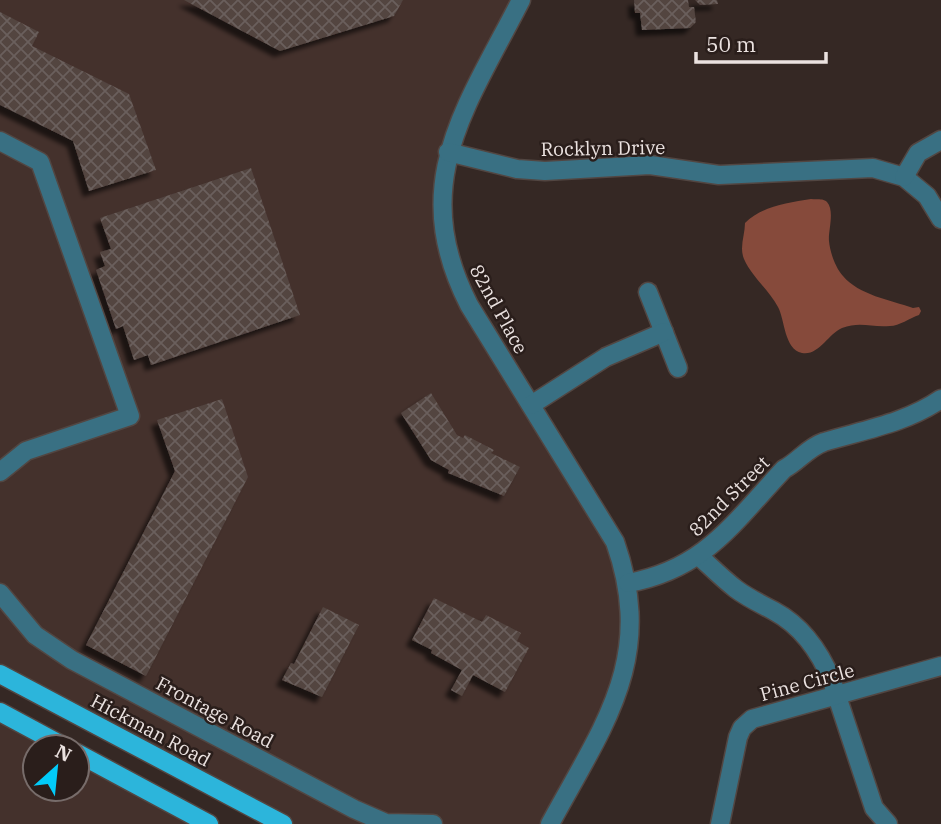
<svg xmlns="http://www.w3.org/2000/svg" width="941" height="824" font-family="'IBM Plex Serif',serif">
	<style>
		.built { fill: #44312c }
		.water { fill: #864a3b }
		.building { fill: url(#building-cross-hatch); filter: url(#shadow) }
		.lines { fill: none; stroke-linecap: round; stroke-linejoin: round }
		.minor-casing { stroke: #524642; stroke-width: 21 }
		.major-casing { stroke: #524642; stroke-width: 21 }
		.minor { stroke: #397083; stroke-width: 18 }
		.major { stroke: #2cb5db; stroke-width: 18 }
		.labels { text-anchor: middle; stroke-width: 5; stroke-linejoin: round; paint-order: stroke }
		.street-label { font-size: 19px; fill: #ebe2e0; stroke: #2a1e1b }
	</style>
	<defs>
		<pattern id="building-cross-hatch" width="8" height="8" patternUnits="userSpaceOnUse" patternTransform="scale(1.75)"><rect width="8" height="8" fill="#524440"/><path d="M0 0l8 8M0 8l8-8" fill="none" stroke="#6b5f5b"/></pattern>
		<filter id="shadow"><feDropShadow dx="-6" dy="6" stdDeviation="2" flood-color="#0009"/></filter>
	</defs>
	<rect width="100%" height="100%" fill="#352824"/>
	<g class="built">
		<path d="M0 0H521L453 138 446 250 615 542 628 657 550 824H283L0 674Z"/>
		<path d="M0 722 47 747H35V789H77V763L192 824H0Z"/>
	</g>
	<path class="water" d="M811 199C816 200 823 198 827 202 835 211 828 231 829 241 830 252 835 267 843 276 859 295 890 300 913 308L919 307 921 311 919 315C910 318 899 326 890 326 872 328 861 321 842 328 828 334 819 356 802 353 784 349 785 320 778 307 769 290 752 277 744 259 739 247 745 235 745 223 762 206 787 203 811 199Z"/>
	<g class="building">
		<path d="M184 0H403L394 16 280 51Z"/>
		<path d="M634 0H688L689 7H694L696 22 690 28 642 30 640 13H635Z"/>
		<path d="M695 0H717L718 4 700 5Z"/>
		<path d="M0 12 39 32 32 46 129 94 156 170 89 191 73 141 0 105Z"/>
		<path d="M251 168 300 315 151 365 148 355 134 360 123 326 116 329 96 270 105 266 100 252 111 249 100 218Z"/>
		<path d="M431 393 457 435 463 438 465 435 494 450 491 453 520 467 504 496 448 473 449 470 431 460 401 413Z"/>
		<path d="M222 399 248 477 146 676 86 645 175 471 157 420Z"/>
		<path d="M434 598 482 622 486 615 521 633 517 641 529 648 505 692 473 675 462 696 451 690 462 670 431 653 432 650 412 640Z"/>
		<path d="M323 607 359 625 322 697 282 680 291 663 294 664Z"/>
	</g>
	<g class="lines">
		<defs>
			<g id="minor">
				<path d="M521 0C466 108 407 183 469 305L615 542C656 659 604 724 550 824"/>
				<path d="M0 141 40 162 130 416 26 451 0 472"/>
				<path d="M448 152 517 169 545 171 650 165 719 175 873 168 904 177 927 196 941 219"/>
				<path d="M904 177 918 153 941 140"/>
				<path d="M648 292 678 368"/>
				<path d="M531 405 606 357 664 332"/>
				<path d="M699 556C711 567 723 579 736 589 748 598 761 604 774 611 802 626 820 652 832 681L874 808 888 824"/>
				<path d="M628 583C705 569 733 523 784 469 798 462 807 448 824 442 864 430 906 423 941 399"/>
				<path d="M0 593 35 635 72 660 354 809 386 823 433 824"/>
				<path d="M720 824 738 737 742 728 752 719 941 666"/>
			</g>
			<g id="major">
				<path d="M0 674 283 824"/>
				<path d="M0 712 65 747"/>
				<path d="M77 753 209 824"/>
			</g>
		</defs>
		<use href="#minor" class="minor-casing"/>
		<use href="#major" class="major-casing"/>
		<use href="#minor" class="minor"/>
		<use href="#major" class="major"/>
	</g>
	<g class="labels">
		<g class="street-label">
			<text transform="translate(603 148) rotate(-1)" y="7">Rocklyn Drive</text>
			<text transform="translate(499 309) rotate(61)" y="7">82nd Place</text>
			<text transform="translate(729 496) rotate(-45)" y="7">82nd Street</text>
			<text transform="translate(807 682) rotate(-15)" y="7">Pine Circle</text>
			<text transform="translate(215 712) rotate(28)" y="7">Frontage Road</text>
			<text transform="translate(151 730) rotate(28)" y="7">Hickman Road</text>
		</g>
	</g>
	<g transform="translate(56 768) rotate(27)"><circle r="33" fill="#2a1e1b" stroke="#776c6a" stroke-width="2"/>
	<path d="M0-5L12 26L0 18L-12 26Z" fill="#02cbf9"/>
	<text y="-10" font-size="19" font-weight="bold" text-anchor="middle" fill="#ebe2e0">N</text>
	</g>
	<path d="M696 52v10h130v-10" fill="none" stroke="#ebe2e0" stroke-width="3.5"/>
	<text x="706" y="52" font-size="21" fill="#ebe2e0" stroke="#2a1e1b" stroke-width="5" paint-order="stroke">50 m</text>
</svg>
